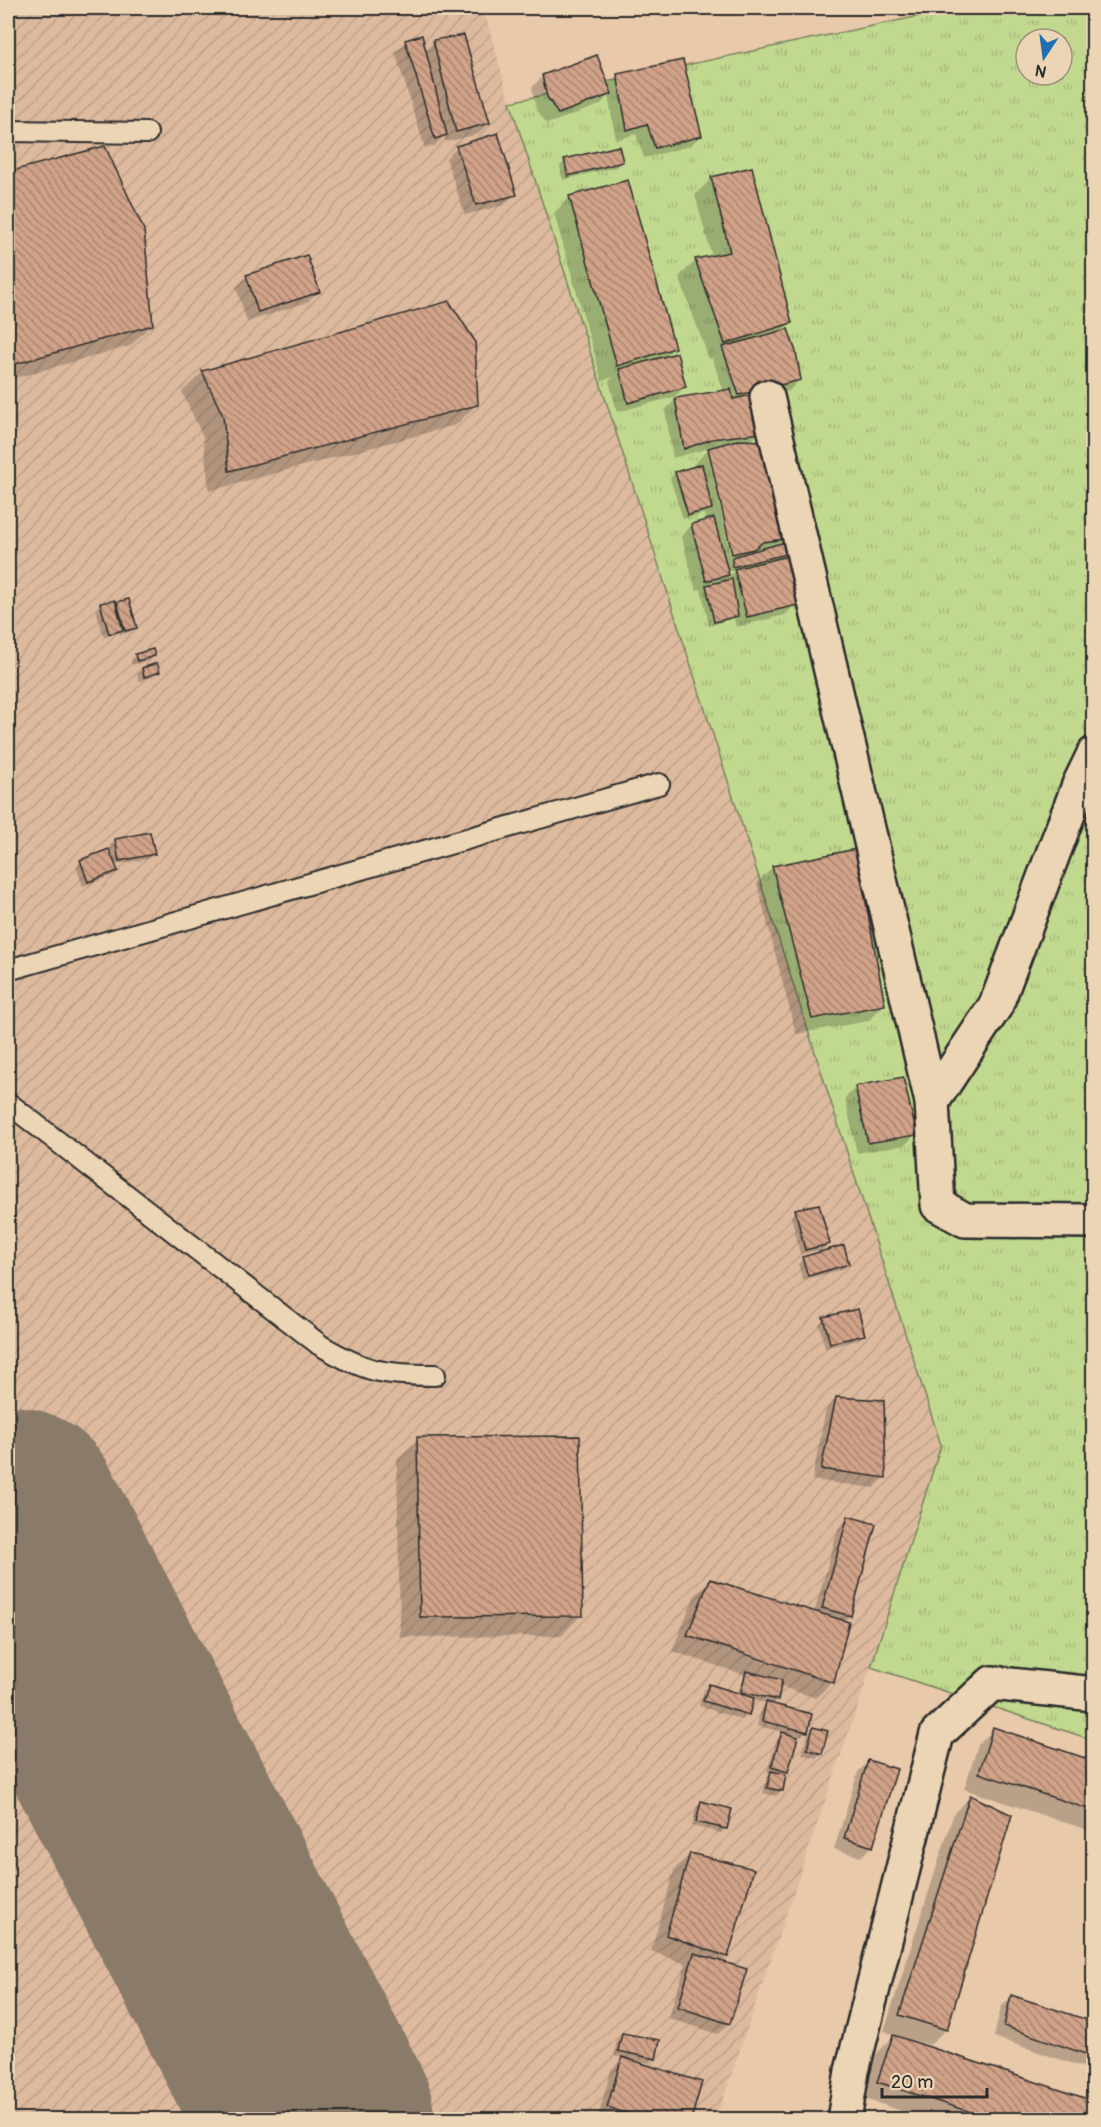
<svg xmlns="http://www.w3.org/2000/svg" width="1101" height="2127" font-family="Pangolin,sans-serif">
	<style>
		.industrial { fill: url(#industrial-furrows) }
		.grass { fill: url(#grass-tufts); stroke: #76825d; stroke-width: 1.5; fill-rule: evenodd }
		.shadow { fill: #0003; fill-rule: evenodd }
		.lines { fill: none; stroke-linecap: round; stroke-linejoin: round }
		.runway { stroke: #8a7a6a; stroke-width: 234 }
		.building { fill: url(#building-back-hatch); stroke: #2b2b2b; stroke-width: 1.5 }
		.lane-casing { stroke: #2b2b2b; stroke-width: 24 }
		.street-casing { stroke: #2b2b2b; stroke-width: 38 }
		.lane { stroke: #ecd5b5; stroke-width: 20 }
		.street { stroke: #ecd5b5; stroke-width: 33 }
	</style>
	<defs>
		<pattern id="industrial-furrows" width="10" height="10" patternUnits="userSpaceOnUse" patternTransform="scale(1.5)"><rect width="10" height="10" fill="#ddba9e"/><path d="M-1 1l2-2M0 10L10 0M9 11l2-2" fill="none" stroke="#bea088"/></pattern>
		<pattern id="grass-tufts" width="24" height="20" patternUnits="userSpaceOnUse" patternTransform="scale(1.5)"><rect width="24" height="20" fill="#c1d98f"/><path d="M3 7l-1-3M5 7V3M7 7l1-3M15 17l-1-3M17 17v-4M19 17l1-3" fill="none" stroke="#a6ba7c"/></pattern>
		<pattern id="building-back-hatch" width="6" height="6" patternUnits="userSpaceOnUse" patternTransform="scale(1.5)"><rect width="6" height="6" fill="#d0a288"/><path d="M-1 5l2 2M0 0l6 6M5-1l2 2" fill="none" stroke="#a9846f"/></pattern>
	</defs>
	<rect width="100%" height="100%" fill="#e8c9aa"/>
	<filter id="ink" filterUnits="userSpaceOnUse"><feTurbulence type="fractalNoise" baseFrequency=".0167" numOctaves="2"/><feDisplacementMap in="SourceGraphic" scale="12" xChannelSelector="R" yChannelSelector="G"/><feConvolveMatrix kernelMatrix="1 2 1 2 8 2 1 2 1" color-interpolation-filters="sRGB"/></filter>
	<g filter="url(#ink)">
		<path class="industrial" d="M8 8H483L510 102 941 1445 871 1667 716 2119 8 2120Z"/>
		<path class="grass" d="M958 8H1093V1740L871 1667 941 1445 510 102ZM1026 39H1062V75H1026Z"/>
		<g class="shadow">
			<path d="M406 42 424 51 434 42 489 123 478 134 446 142 444 136 434 146 425 148 395 52Z"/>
			<path d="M617 75 701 135 690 146 644 158 636 134 616 140 608 96 600 105 547 124 536 109 532 87 543 76 607 86Z"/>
			<path d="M104 148 151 325 130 346 8 380V174Z"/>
			<path d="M457 148 515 194 504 205 465 215 446 158Z"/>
			<path d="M565 161 621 162 616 167 563 180 560 166Z"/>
			<path d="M711 179 791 322 780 333 799 380 789 391 755 398 759 433 750 442 784 538 776 546 785 554 780 559 796 604 785 615 736 627 734 618 709 626 701 589 696 590 681 536 692 525 706 521 704 514 683 519 670 478 675 473 693 468V465L710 448 673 458 665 410 676 399 724 392 712 358 709 359 679 277 695 261 712 257 695 195ZM709 458H712L735 561 732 562ZM736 570 728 577 727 572Z"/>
			<path d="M570 197 673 347 662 359 685 387 674 397 617 412 609 381 613 377 602 381 554 213Z"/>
			<path d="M247 276 318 291 308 302 247 322 236 287Z"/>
			<path d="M203 372 477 404 456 425 209 491 203 437 182 392Z"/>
			<path d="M118 604 135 627 130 632 120 635 119 632 104 638 96 610 101 605 115 606Z"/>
			<path d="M136 655 153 656 148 661 132 665 131 660Z"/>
			<path d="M142 669 158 672 153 677 139 681 137 674Z"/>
			<path d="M115 840 153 854 148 859 114 865 117 871 112 876 83 886 76 867 81 862 112 856 110 845Z"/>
			<path d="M773 867 884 1005 868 1021 796 1034 757 883Z"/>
			<path d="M856 1087 915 1135 905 1145 857 1153 845 1098Z"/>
			<path d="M796 1211 828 1244 823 1249 800 1254 791 1216Z"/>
			<path d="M803 1259 848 1264 843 1269 803 1280 798 1264Z"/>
			<path d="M824 1319 863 1335 858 1340 825 1348 819 1324Z"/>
			<path d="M837 1398 885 1477 874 1488 812 1480 826 1409Z"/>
			<path d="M418 1439 581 1615 561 1636 400 1637 397 1459Z"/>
			<path d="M848 1518 850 1615 843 1622 832 1682 816 1698 779 1686 776 1699 771 1705 806 1731 801 1736 797 1735 786 1771 782 1775 781 1791 776 1796 763 1793 767 1778 771 1773 767 1772 777 1739 784 1732 757 1726 761 1709 767 1703 752 1700 747 1715 742 1720 699 1706 704 1690 709 1685 737 1694 745 1675 672 1651 694 1597 710 1581 814 1613 838 1529Z"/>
			<path d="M813 1729 821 1753 816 1758 802 1754 808 1734Z"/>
			<path d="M994 1729 1094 1763V1832L964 1789 978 1745Z"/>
			<path d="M869 1761 872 1846 861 1857 834 1849 858 1772Z"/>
			<path d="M970 1797 946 2029 930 2045 898 2036 897 2038 1094 2120H929L862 2098 877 2053 895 2035 884 2031 954 1813Z"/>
			<path d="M701 1803 726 1828 721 1833 692 1826 696 1808Z"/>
			<path d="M690 1854 752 1870 726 1957 720 1963 729 2023 718 2034 668 2018 686 1964 651 1951 674 1870Z"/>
			<path d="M1012 1997 1094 2024V2071L994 2037 1001 2007Z"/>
			<path d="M8 2016 12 2045 8 2058Z"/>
			<path d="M623 2035 654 2058 649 2063 630 2059V2061L690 2120 598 2117 611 2070 623 2058 614 2056 617 2040Z"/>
		</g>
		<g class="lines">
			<path class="runway" d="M8 1523 317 2120"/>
		</g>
		<g class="building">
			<path d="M422 35 447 135 435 139 405 40Z"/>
			<path d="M464 35 490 123 456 132 433 40Z"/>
			<path d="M597 55 612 94 558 114 547 97 542 75Z"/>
			<path d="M683 60 702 136 655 148 647 124 627 130 617 74Z"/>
			<path d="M498 133 517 195 476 205 456 146Z"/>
			<path d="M105 146 144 230 153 325 8 366V172Z"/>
			<path d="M619 146 623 162 568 176 564 159Z"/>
			<path d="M752 167 792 323 725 344 695 259 730 252 711 177Z"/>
			<path d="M628 180 675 348 617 366 569 196Z"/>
			<path d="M307 255 320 292 258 312 246 275Z"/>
			<path d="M449 301 475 341 478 405 229 471 223 416 202 371Z"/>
			<path d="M788 329 796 352 801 380 739 395 722 347Z"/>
			<path d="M677 353 686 387 628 403 619 369Z"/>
			<path d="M731 389 733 399 756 394 760 433 712 439 684 449 675 398Z"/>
			<path d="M737 440 766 441 785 539 763 542 754 549 732 554 708 448Z"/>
			<path d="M702 464 712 509 688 515 675 472Z"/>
			<path d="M714 518 729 575 706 581 691 524Z"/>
			<path d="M785 542 787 554 732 567V557Z"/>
			<path d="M788 556 798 605 747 617 734 569Z"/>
			<path d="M732 579 738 616 714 622 706 585Z"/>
			<path d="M129 599 137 628 125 631 117 602Z"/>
			<path d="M115 600 123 630 109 634 100 603Z"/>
			<path d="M153 649 155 656 137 661 135 654Z"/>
			<path d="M157 663 160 672 144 677 142 668Z"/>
			<path d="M150 832 155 854 119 861 115 839Z"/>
			<path d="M109 849 118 871 88 882 80 860Z"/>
			<path d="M856 849 885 1005 812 1019 772 866Z"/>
			<path d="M903 1077 917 1135 868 1143 855 1086Z"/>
			<path d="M819 1204 830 1244 805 1250 795 1209Z"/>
			<path d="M844 1245 849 1264 808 1276 802 1257Z"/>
			<path d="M858 1309 865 1335 830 1343 823 1317Z"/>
			<path d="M836 1397 884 1400 886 1478 821 1469Z"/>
			<path d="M580 1436 583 1616 420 1617 417 1437Z"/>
			<path d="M848 1516 876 1524 851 1616 822 1608Z"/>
			<path d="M710 1579 849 1622 834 1683 687 1635Z"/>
			<path d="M746 1671 782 1680 778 1700 741 1692Z"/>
			<path d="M709 1684 754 1698 749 1715 703 1701Z"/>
			<path d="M766 1702 812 1714 808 1732 762 1721Z"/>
			<path d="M813 1727 828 1731 822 1754 807 1749Z"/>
			<path d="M993 1727 1094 1761V1811L979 1773Z"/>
			<path d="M782 1732 798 1737 788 1772 771 1767Z"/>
			<path d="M868 1760 897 1769 873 1847 844 1838Z"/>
			<path d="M771 1771 786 1774 783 1791 767 1788Z"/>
			<path d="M970 1795 1012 1815 947 2030 899 2015Z"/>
			<path d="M701 1801 732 1809 727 1829 696 1822Z"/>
			<path d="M690 1853 754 1869 728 1957 666 1935Z"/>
			<path d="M694 1953 747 1969 730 2024 678 2007Z"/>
			<path d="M1011 1995 1094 2022V2057L1004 2026Z"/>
			<path d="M8 2005 13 2045 8 2062Z"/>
			<path d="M622 2033 660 2040 656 2059 618 2051Z"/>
			<path d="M893 2035 1094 2101V2120H995L877 2082Z"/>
			<path d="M622 2057 702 2082 691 2120H647L607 2107Z"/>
		</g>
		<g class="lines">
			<defs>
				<g id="lane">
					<path d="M8 131 147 133"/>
					<path d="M8 970 659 784"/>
					<path d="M8 1103 320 1345C366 1372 382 1375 435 1375"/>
				</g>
				<g id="street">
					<path d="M767 397 932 1102 938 1205 965 1220 1094 1221"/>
					<path d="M932 1102 996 1005 1079 785 1094 754"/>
					<path d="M844 2120 852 2071 937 1734 992 1683 1094 1694"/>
				</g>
			</defs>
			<use href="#lane" class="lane-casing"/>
			<use href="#street" class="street-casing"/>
			<use href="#lane" class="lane"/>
			<use href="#street" class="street"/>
		</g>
	</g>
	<rect width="1101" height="2127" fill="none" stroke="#ecd5b5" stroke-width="30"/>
	<rect x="15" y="15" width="1071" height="2097" fill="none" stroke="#2b2b2b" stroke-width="2" filter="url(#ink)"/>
	<g transform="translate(1044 57) rotate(193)"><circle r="28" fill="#ecd5b5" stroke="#9f917e" stroke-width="1.5"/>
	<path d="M0-4.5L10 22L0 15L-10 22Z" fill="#1f6fb2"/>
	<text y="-9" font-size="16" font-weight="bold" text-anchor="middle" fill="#2b2b2b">N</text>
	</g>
	<path d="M882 2088v9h105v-9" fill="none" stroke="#2b2b2b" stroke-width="3"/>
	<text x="891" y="2088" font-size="18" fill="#2b2b2b" stroke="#ecd5b5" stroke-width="4.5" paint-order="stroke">20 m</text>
</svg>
